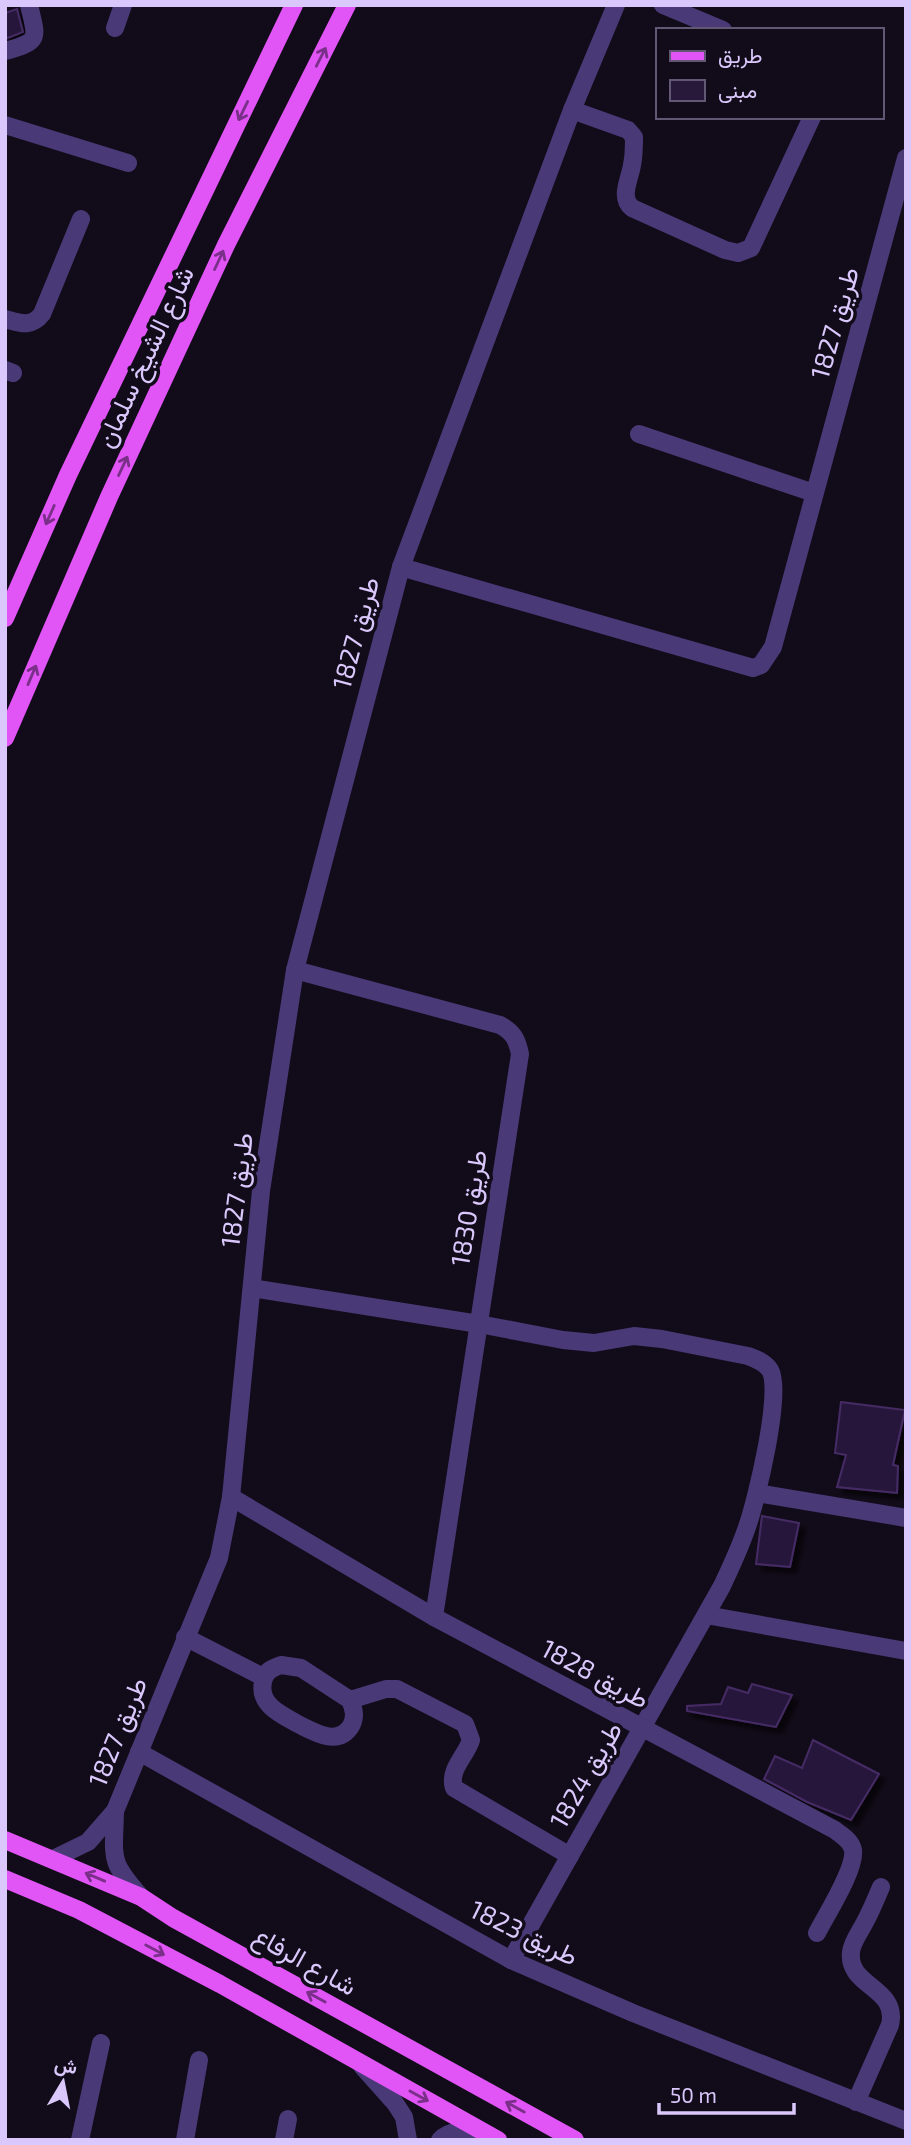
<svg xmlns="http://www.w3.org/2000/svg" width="911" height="2145" font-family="'Exo 2',Vazirmatn,sans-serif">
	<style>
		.building { fill: #28193a; stroke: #452c65; stroke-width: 2; filter: url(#shadow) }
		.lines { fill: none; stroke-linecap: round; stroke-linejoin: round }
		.minor { stroke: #4a3977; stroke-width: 18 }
		.major { stroke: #e155f6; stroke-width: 18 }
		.oneway { stroke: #7a3088 }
		.labels { text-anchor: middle; stroke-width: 7; stroke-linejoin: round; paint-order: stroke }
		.street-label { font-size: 26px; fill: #dac8fc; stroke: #120c1a }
	</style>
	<defs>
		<filter id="shadow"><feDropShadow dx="6" dy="6" stdDeviation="2" flood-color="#0009"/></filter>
	</defs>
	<rect width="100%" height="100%" fill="#120c1a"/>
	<g class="building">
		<path d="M17 9 23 32 5 39V13Z"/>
		<path d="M841 1402 905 1410 893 1465 898 1466 897 1493 837 1487 846 1455 835 1453Z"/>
		<path d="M762 1516 799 1523 790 1567 756 1564Z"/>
		<path d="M752 1684 792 1695 776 1727 687 1711V1706L721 1704 728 1687 748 1693Z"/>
		<path d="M813 1740 879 1774 851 1820 807 1802 764 1779 775 1756 802 1768Z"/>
	</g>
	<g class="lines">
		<g class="minor">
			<path d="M663 5 723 30"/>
			<path d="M115 28 123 5"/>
			<path d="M5 51C41 41 37 39 29 5"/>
			<path d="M572 110 628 130 634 137C634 146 634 156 632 165 630 179 619 197 632 208L725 250 738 253 751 248 812 117"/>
			<path d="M5 125 128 163"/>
			<path d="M5 319C20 323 31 328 42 314L81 219"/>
			<path d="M5 370 13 373"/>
			<path d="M639 434 814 493"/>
			<path d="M401 567 753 668 761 665 773 647 906 158"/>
			<path d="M295 970 500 1025C513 1032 517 1039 520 1054L434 1617"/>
			<path d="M252 1288 479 1324 563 1340 594 1343 634 1336 662 1339 748 1356C756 1359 765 1362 770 1370 783 1391 756 1502 747 1527 740 1548 731 1567 722 1586L511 1960"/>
			<path d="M757 1493 906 1518"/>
			<path d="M231 1497 434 1617 835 1830C842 1836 851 1840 853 1850 856 1869 826 1915 817 1933"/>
			<path d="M706 1615 906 1651"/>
			<path d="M185 1637 263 1677"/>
			<path d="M281 1665 301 1668 350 1700C354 1709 356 1717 351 1726 338 1747 314 1732 298 1724 282 1715 258 1705 263 1682 264 1672 272 1668 281 1665Z"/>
			<path d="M350 1700 386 1689H397L465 1724 471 1740C466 1756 448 1770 454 1788L570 1856"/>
			<path d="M139 1752 511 1960 633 2013 906 2121"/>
			<path d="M115 1811 219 1558 231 1497 261 1191 295 970 401 567 572 110 616 5"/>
			<path d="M53 1859 88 1842 115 1811C114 1859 108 1860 141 1897"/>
			<path d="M362 2066 395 2103 404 2117 408 2140"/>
			<path d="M856 2102 890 2025C899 1987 847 1987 851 1952 852 1942 860 1932 865 1922 871 1911 876 1899 881 1887"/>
			<path d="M80 2140 101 2043"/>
			<path d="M185 2140 199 2060"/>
			<path d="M284 2140 288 2119"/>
			<path d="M440 2140C451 2128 469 2131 483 2132"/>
		</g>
		<g class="major">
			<path d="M5 618 68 475 294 5"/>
			<path d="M5 738 109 497 226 245 347 5"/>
			<path d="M5 1840 141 1897 173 1918 575 2140"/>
			<path d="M5 1879 79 1910 220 1984 498 2140"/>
		</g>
	</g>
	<defs><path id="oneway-shaft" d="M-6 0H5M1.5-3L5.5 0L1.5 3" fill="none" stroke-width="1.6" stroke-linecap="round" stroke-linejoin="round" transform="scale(1.75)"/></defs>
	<g class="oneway">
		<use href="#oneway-shaft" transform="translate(321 57) rotate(-63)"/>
		<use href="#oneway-shaft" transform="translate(243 111) rotate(116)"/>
		<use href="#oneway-shaft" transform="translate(219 260) rotate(-65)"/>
		<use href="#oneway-shaft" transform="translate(123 466) rotate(-65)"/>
		<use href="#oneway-shaft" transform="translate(50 515) rotate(114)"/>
		<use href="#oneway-shaft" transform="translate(32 675) rotate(-67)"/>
		<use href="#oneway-shaft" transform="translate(95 1877) rotate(-157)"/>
		<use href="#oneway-shaft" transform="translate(155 1950) rotate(28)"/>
		<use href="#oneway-shaft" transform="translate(316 1997) rotate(-151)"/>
		<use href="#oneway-shaft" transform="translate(419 2096) rotate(29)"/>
		<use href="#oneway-shaft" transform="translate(515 2107) rotate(-151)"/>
	</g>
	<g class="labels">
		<g class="street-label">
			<text transform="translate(835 323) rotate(-74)" y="9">طريق 1827</text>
			<text transform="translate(145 357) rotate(-65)" y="9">شارع الشيخ سلمان</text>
			<text transform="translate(356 633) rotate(-75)" y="9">طريق 1827</text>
			<text transform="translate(237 1190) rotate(-83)" y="9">طريق 1827</text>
			<text transform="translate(469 1208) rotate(-81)" y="9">طريق 1830</text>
			<text transform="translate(595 1674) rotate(28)" y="9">طريق 1828</text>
			<text transform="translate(118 1732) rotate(-68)" y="9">طريق 1827</text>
			<text transform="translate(586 1775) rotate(-60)" y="9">طريق 1824</text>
			<text transform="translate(524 1933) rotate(26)" y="9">طريق 1823</text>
			<text transform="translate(305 1961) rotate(29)" y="9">شارع الرفاع</text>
		</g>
	</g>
	<rect width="911" height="2145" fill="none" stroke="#dac8fc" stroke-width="14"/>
	<rect x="656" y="28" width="228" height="91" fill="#120c1a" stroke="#625774" stroke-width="2"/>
	<rect x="670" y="51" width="35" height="10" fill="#e155f6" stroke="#625774" stroke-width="2"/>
	<text x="718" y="63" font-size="21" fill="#dac8fc">طريق</text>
	<rect x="670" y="80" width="35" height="21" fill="#28193a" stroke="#625774" stroke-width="2"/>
	<text x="718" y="98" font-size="21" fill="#dac8fc">مبنى</text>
	<g transform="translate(63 2082) rotate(10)" stroke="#120c1a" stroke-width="5" paint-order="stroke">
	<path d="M0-5L12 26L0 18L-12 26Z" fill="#dac8fc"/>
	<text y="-10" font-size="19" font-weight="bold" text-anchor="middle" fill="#dac8fc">ش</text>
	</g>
	<path d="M659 2103v10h135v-10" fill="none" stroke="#dac8fc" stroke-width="3.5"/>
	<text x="670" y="2103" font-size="21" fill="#dac8fc" stroke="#120c1a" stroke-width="5" paint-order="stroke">50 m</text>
</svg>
